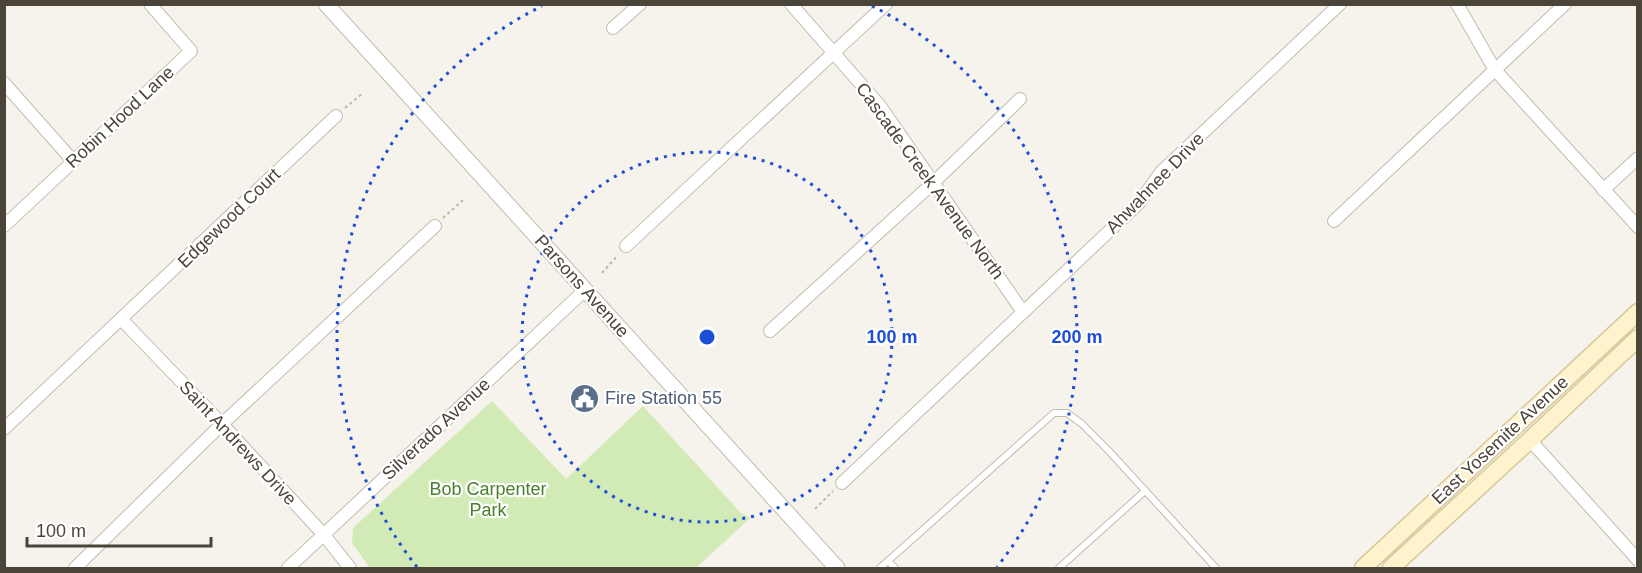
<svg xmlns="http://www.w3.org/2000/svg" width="1642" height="573" font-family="Helvetica,sans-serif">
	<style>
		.green { fill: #d2eab5 }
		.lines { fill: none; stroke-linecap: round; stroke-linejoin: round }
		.service-casing { stroke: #c2bbae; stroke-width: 8 }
		.minor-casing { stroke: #c2bbae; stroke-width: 14 }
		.tertiary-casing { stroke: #c2bbae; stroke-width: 17 }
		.secondary-casing { stroke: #d6c79b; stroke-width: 19 }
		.path { stroke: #c4b79f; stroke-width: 2; stroke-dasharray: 3 3; stroke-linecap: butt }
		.service { stroke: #fff; stroke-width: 6 }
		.minor { stroke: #fff; stroke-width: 12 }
		.tertiary { stroke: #fff; stroke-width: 15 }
		.secondary { stroke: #fff3cd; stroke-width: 16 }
		.ring { fill: none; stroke: #1d4ed8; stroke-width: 3; stroke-dasharray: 3 6 }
		.labels { text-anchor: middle; stroke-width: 4.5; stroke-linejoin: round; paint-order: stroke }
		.street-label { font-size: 18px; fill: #4b4439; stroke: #fff }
		.service-label { font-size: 18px; fill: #4e5e75; stroke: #fff; text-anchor: start }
		.park-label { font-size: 18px; fill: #4a7f2a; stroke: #fff }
		.centre { fill: #1d4ed8; stroke: #fff; stroke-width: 3 }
		.ring-label { font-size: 18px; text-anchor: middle; font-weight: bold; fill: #1d4ed8; stroke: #fff; stroke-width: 4.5; stroke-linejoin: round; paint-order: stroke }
	</style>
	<rect width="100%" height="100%" fill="#f6f3ec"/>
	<path class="green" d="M492 401 566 479 643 406 741 513 750 518 696 568H370L352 543 353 528Z"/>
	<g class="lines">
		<defs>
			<g id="service">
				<path d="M888 561 895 568"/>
				<path d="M880 568 1054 413H1067L1082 424 1108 450 1216 568"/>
				<path d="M1059 568 1145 491"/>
				<path d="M1637 568H1638"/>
			</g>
			<g id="minor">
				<path d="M791 4 880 106 1023 312"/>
				<path d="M1457 4 1495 70 1638 227"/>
				<path d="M613 28 640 4"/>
				<path d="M4 83 73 161"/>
				<path d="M1603 190 1638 158"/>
				<path d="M1334 221 1565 4"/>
				<path d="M4 226 191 51 150 4"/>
				<path d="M626 246 886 4"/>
				<path d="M122 320 222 424 324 535 350 568"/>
				<path d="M770 331 933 183 1020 99"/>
				<path d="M4 429 336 116"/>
				<path d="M1530 440 1638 560"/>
				<path d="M842 483 1139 203 1161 172 1340 4"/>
				<path d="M75 568 222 424 435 226"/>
				<path d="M288 568 585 290"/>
			</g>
			<path id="tertiary" d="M326 4 837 568"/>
			<g id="secondary">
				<path d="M1363 568 1638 312"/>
				<path d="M1391 568 1530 440 1638 338"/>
			</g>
		</defs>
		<use href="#service" class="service-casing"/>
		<use href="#minor" class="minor-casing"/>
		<use href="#tertiary" class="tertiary-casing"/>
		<use href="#secondary" class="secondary-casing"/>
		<g class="path">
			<path d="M345 108 363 93"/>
			<path d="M443 218 463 200"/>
			<path d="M602 273 618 255"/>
			<path d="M815 509 833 491"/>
		</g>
		<use href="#service" class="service"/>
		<use href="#minor" class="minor"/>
		<use href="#tertiary" class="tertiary"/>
		<use href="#secondary" class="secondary"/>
	</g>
	<g class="ring">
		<circle cx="707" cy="337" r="185"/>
		<path d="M417 567A370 370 0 0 1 542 6M872 6A370 370 0 0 1 997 567"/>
	</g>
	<defs>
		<symbol id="civic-disc" viewBox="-11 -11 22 22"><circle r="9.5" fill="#5c6f8a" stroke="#fff"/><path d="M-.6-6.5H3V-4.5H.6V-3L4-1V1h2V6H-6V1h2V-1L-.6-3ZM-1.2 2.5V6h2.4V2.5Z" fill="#fff"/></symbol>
	</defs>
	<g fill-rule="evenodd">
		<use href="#civic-disc" x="568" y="382" width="33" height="33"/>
	</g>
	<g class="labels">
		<g class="street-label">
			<text transform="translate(120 117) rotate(-43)" y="6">Robin Hood Lane</text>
			<text transform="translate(930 181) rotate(54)" y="6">Cascade Creek Avenue North</text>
			<text transform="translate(1155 183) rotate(-46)" y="6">Ahwahnee Drive</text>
			<text transform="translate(229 218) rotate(-44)" y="6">Edgewood Court</text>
			<text transform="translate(582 286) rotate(48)" y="6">Parsons Avenue</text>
			<text transform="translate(436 429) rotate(-43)" y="6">Silverado Avenue</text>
			<text transform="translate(1500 440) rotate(-43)" y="6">East Yosemite Avenue</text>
			<text transform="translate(238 443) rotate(47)" y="6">Saint Andrews Drive</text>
		</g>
		<g class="service-label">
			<text x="605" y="404">Fire Station 55</text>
		</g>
		<g class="park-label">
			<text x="488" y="495">Bob Carpenter<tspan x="488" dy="21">Park</tspan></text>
		</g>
	</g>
	<circle cx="707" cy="337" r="9" class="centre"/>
	<g class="ring-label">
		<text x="892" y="343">100 m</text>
		<text x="1077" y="343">200 m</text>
	</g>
	<rect width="1642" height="573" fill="none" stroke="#4b4439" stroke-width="12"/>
	<path d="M27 537v9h184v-9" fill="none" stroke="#4b4439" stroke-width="3"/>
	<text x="36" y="537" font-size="18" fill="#4b4439" stroke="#ffffff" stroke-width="4.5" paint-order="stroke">100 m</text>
</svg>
